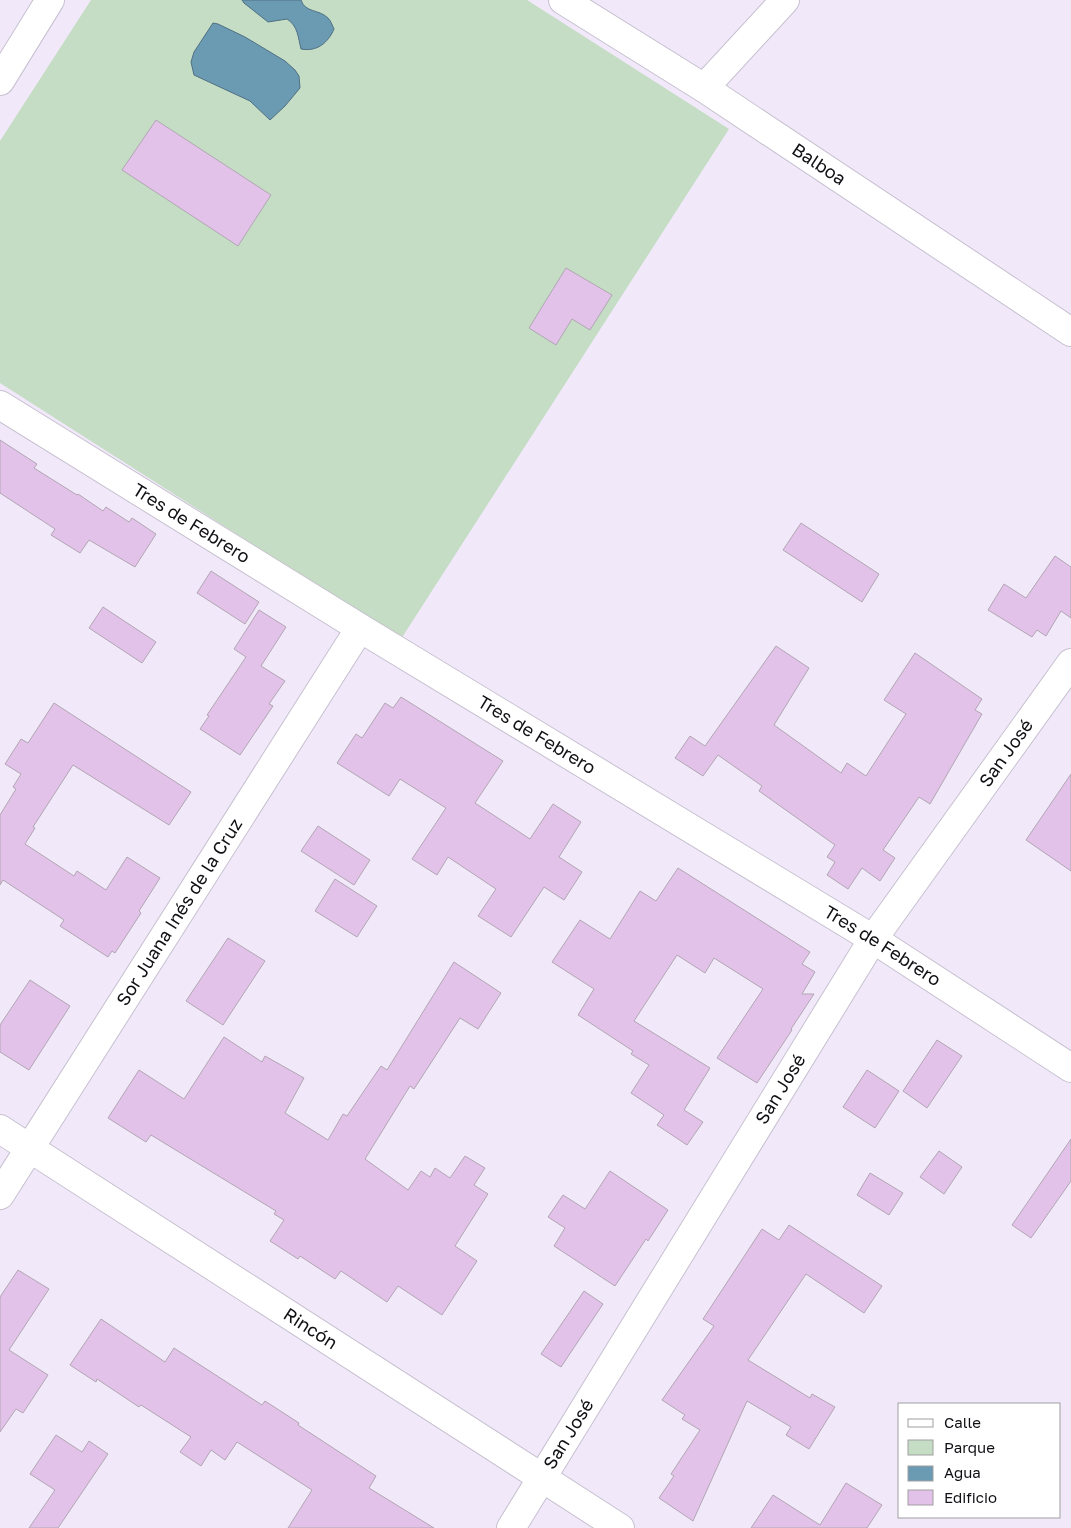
<svg xmlns="http://www.w3.org/2000/svg" width="1071" height="1528" font-family="'Golos Text',sans-serif">
	<style>
		.green { fill: #c4ddc4 }
		.water { fill: #6b9ab3; stroke: #507083 }
		.building { fill: #e3c2e9; stroke: #b1a6b3 }
		.lines { fill: none; stroke-linecap: round; stroke-linejoin: round }
		.minor-casing { stroke: #c7c0d0; stroke-width: 30 }
		.tertiary-casing { stroke: #c7c0d0; stroke-width: 30 }
		.minor { stroke: #fff; stroke-width: 28 }
		.tertiary { stroke: #fff; stroke-width: 28 }
		.labels { text-anchor: middle; stroke-width: 5; stroke-linejoin: round; paint-order: stroke }
		.street-label { font-size: 18px; fill: #110f14; stroke: #fff }
	</style>
	<rect width="100%" height="100%" fill="#f1e9f9"/>
	<path class="green" d="M91 0H527L729 129 401 639 0 383V141Z"/>
	<g class="water">
		<path d="M242 0H301C305 13 319 9 328 18 331 21 332 25 334 29 328 43 317 52 301 49 298 37 298 26 287 19L268 22 244 3Z"/>
		<path d="M213 23 218 24 245 37 285 61 295 70 299 76 300 88 285 106 270 120 250 101 194 75 191 62 194 52Z"/>
	</g>
	<g class="building">
		<path d="M156 120 271 195 238 246 122 170Z"/>
		<path d="M566 268 612 295 590 330 572 319 556 345 529 328Z"/>
		<path d="M0 440 37 464 34 468 77 495 78 494 103 511 106 507 129 522 132 518 156 534 135 567 89 540 80 553 51 535 55 529 0 493Z"/>
		<path d="M801 523 879 574 862 602 783 550Z"/>
		<path d="M1055 556 1071 567V618L1061 611 1046 636 1037 630 1032 637 988 610 1004 584 1026 598Z"/>
		<path d="M211 571 259 602 245 624 197 593Z"/>
		<path d="M103 607 156 642 142 663 89 628Z"/>
		<path d="M259 610 286 627 261 666 285 681 269 704 273 706 240 755 200 729 209 716 207 715 246 657 234 649Z"/>
		<path d="M776 646 809 668 774 725 841 773 847 763 866 776 906 714 884 700 915 653 982 699 975 710 982 714 930 804 919 797 883 850 895 858 880 881 862 868 848 889 827 875 835 862 827 857 835 845 759 791 762 786 718 755 703 776 675 758 690 736 705 746Z"/>
		<path d="M401 697 503 761 475 803 530 839 553 804 581 822 559 857 582 872 564 900 544 887 511 937 478 916 496 889 448 857 437 875 412 859 446 808 400 779 389 796 337 763 356 734 362 738 385 703 393 708Z"/>
		<path d="M54 703 191 792 169 825 73 765 33 827 35 828 25 844 74 876 77 871 106 890 127 857 160 878 139 911 141 913 115 953 112 951 108 957 60 926 64 920 3 880 0 885V815L16 789 13 787 21 774 5 764 21 739 28 743Z"/>
		<path d="M1071 774V871L1026 840Z"/>
		<path d="M318 826 370 860 354 885 301 851Z"/>
		<path d="M678 868 810 952 802 964 815 972 802 994H814L791 1029 792 1030 757 1083 717 1058 763 989 714 958 705 973 677 955 634 1021 710 1068 684 1110 703 1122 687 1145 657 1125 664 1115 631 1093 649 1065 631 1054 633 1051 578 1015 594 989 552 962 580 920 610 939 640 891 656 901Z"/>
		<path d="M335 879 377 906 357 937 315 911Z"/>
		<path d="M228 938 265 961 223 1025 186 1001Z"/>
		<path d="M454 962 501 993 478 1029 460 1018 414 1089 410 1086 365 1159 408 1190 421 1171 430 1177 435 1168 450 1178 465 1156 485 1168 474 1185 488 1194 455 1246 477 1261 442 1315 398 1286 387 1302 341 1271 335 1279 300 1256 298 1259 270 1241 284 1220 274 1214 276 1211 151 1135 146 1142 108 1118 139 1070 184 1099 224 1037 262 1062 265 1056 304 1078 285 1113 328 1140 343 1114 347 1116 381 1066 387 1070Z"/>
		<path d="M30 980 70 1006 29 1070 0 1052V1025Z"/>
		<path d="M937 1040 962 1056 927 1108 903 1091Z"/>
		<path d="M867 1070 899 1091 875 1128 843 1107Z"/>
		<path d="M1071 1139V1181L1031 1238 1012 1225Z"/>
		<path d="M939 1151 962 1167 944 1194 920 1177Z"/>
		<path d="M610 1171 668 1210 648 1241 646 1239 615 1286 554 1246 565 1228 548 1217 563 1195 585 1209Z"/>
		<path d="M870 1173 903 1193 889 1215 857 1195Z"/>
		<path d="M789 1225 882 1286 864 1313 806 1274 748 1360 810 1398 812 1394 835 1407 809 1449 786 1435 791 1427 747 1401 693 1521 659 1498 674 1476 671 1474 700 1430 682 1419 685 1415 662 1400 714 1326 703 1319 762 1229 779 1240Z"/>
		<path d="M18 1270 49 1289 9 1350 48 1375 23 1413 16 1409 0 1432V1297Z"/>
		<path d="M584 1291 603 1304 561 1367 541 1354Z"/>
		<path d="M101 1319 165 1362 174 1348 262 1405 265 1401 299 1423 298 1425 376 1476 369 1488 434 1528H288L312 1490 237 1442 225 1460 211 1450 201 1466 180 1452 191 1437 141 1405 139 1407 97 1379 96 1382 70 1365Z"/>
		<path d="M56 1435 82 1452 89 1441 108 1454 58 1528H29L55 1490 30 1474Z"/>
		<path d="M846 1483 882 1505 867 1528H751L773 1495 820 1525Z"/>
	</g>
	<g class="lines">
		<defs>
			<g id="minor">
				<path id="s1" d="M563 0 704 88 1071 332"/>
				<path d="M0 81 50 0"/>
				<path d="M704 88 785 0"/>
				<path id="s2" d="M0 405 360 628 873 939 1071 1068"/>
				<path id="s3" d="M0 1195 360 628"/>
				<path id="s4" d="M511 1528 873 939 1071 663"/>
			</g>
			<g id="tertiary">
				<path id="s5" d="M0 1129 620 1528"/>
			</g>
		</defs>
		<use href="#minor" class="minor-casing"/>
		<use href="#tertiary" class="tertiary-casing"/>
		<use href="#minor" class="minor"/>
		<use href="#tertiary" class="tertiary"/>
	</g>
	<g class="labels">
		<g class="street-label">
			<text dy="6" stroke="none"><textPath href="#s1" startOffset="304">Balboa</textPath></text>
			<text dy="6" stroke="none"><textPath href="#s2" startOffset="225">Tres de Febrero</textPath></text>
			<text dy="6" stroke="none"><textPath href="#s2" startOffset="630">Tres de Febrero</textPath></text>
			<text dy="6" stroke="none"><textPath href="#s4" startOffset="920">San José</textPath></text>
			<text dy="6" stroke="none"><textPath href="#s3" startOffset="335">Sor Juana Inés de la Cruz</textPath></text>
			<text dy="6" stroke="none"><textPath href="#s2" startOffset="1035">Tres de Febrero</textPath></text>
			<text dy="6" stroke="none"><textPath href="#s4" startOffset="515">San José</textPath></text>
			<text dy="6" stroke="none"><textPath href="#s5" startOffset="369">Rincón</textPath></text>
			<text dy="6" stroke="none"><textPath href="#s4" startOffset="110">San José</textPath></text>
		</g>
	</g>
	<rect x="898" y="1403" width="162" height="115" fill="#ffffff" stroke="#a09fa1"/>
	<rect x="908" y="1419" width="25" height="8" fill="#ffffff" stroke="#a09fa1"/>
	<text x="944" y="1428" font-size="15" fill="#110f14">Calle</text>
	<rect x="908" y="1440" width="25" height="15" fill="#c4ddc4" stroke="#a09fa1"/>
	<text x="944" y="1453" font-size="15" fill="#110f14">Parque</text>
	<rect x="908" y="1466" width="25" height="15" fill="#6b9ab3" stroke="#a09fa1"/>
	<text x="944" y="1478" font-size="15" fill="#110f14">Agua</text>
	<rect x="908" y="1490" width="25" height="15" fill="#e3c2e9" stroke="#a09fa1"/>
	<text x="944" y="1503" font-size="15" fill="#110f14">Edificio</text>
</svg>
